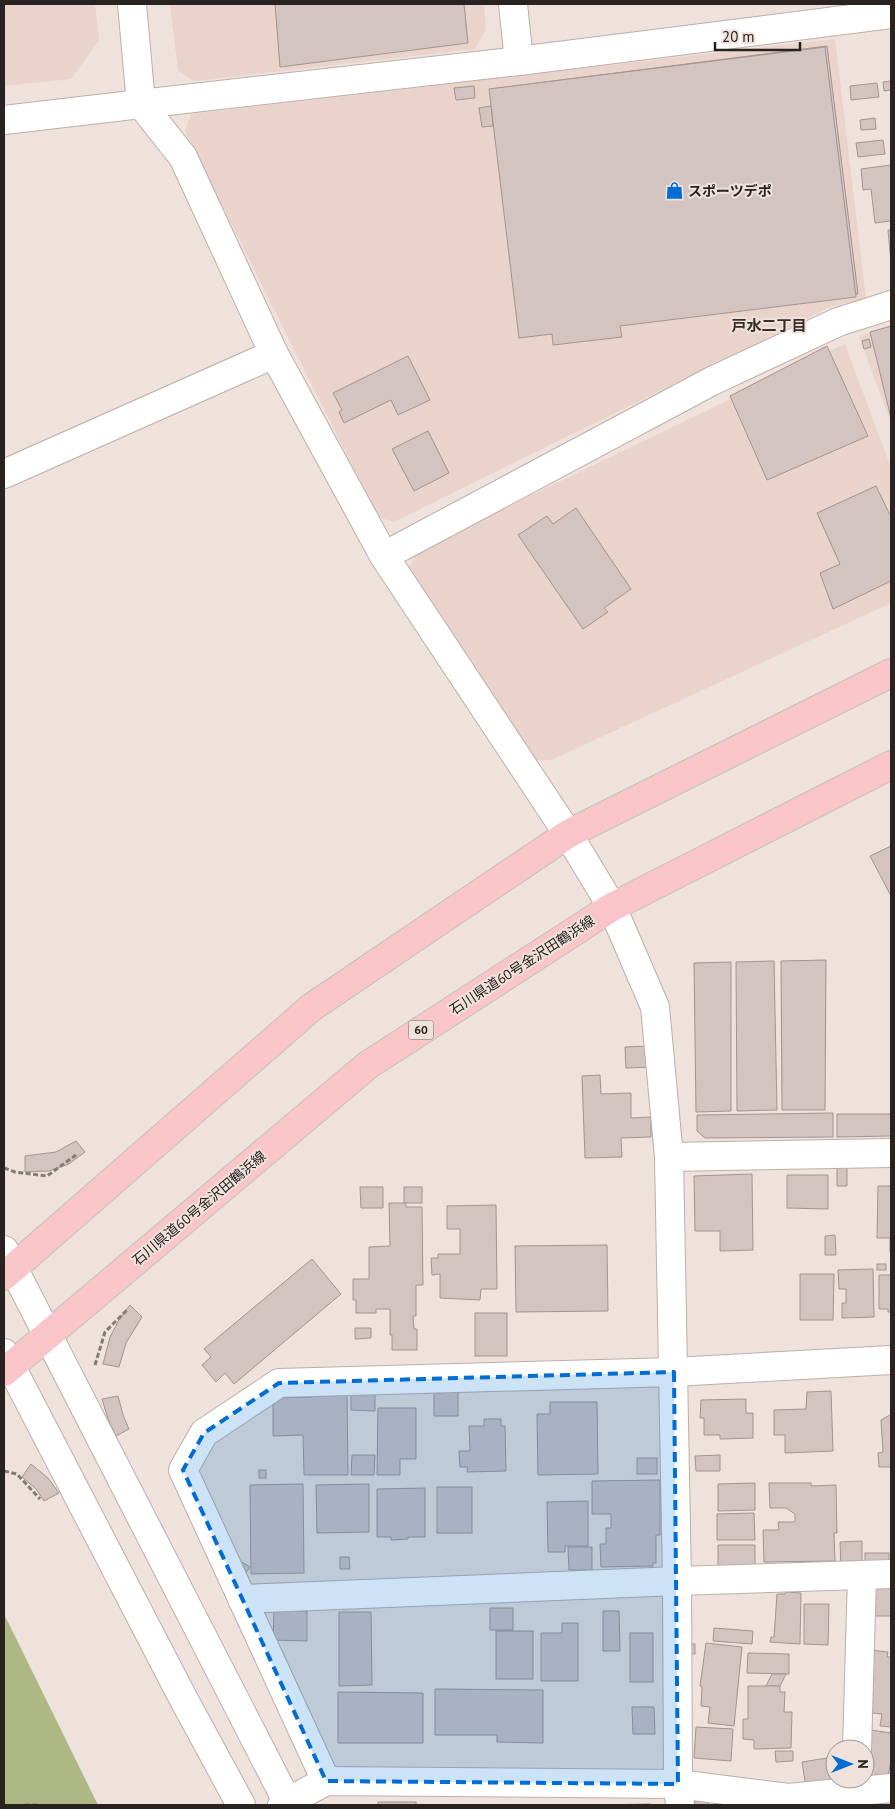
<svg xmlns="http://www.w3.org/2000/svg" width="895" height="1809" font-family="'PT Sans','Noto Sans JP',sans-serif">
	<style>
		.built { fill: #e9d3ca }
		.green { fill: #aeb885 }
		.building { fill: #d3c4c1; stroke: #a29491 }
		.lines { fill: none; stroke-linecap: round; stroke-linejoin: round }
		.minor-casing { stroke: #bcafa9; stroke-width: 30 }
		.major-casing { stroke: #c3c1c1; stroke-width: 30 }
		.path { stroke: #847b77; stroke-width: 3; stroke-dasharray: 5 2.5; stroke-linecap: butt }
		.minor { stroke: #fff; stroke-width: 28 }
		.major { stroke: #fac5c9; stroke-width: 28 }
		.marked { fill: #006dd4; fill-opacity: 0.2; stroke: #006dd4; stroke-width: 4; stroke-dasharray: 10 6; stroke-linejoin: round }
		.labels { text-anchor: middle; stroke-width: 4; stroke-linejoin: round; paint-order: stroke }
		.shield { fill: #efe1db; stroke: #645c59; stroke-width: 1 }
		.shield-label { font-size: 12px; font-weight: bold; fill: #282321 }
		.poi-label { font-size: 14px; font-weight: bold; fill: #282321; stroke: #efe1db; text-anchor: start }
		.street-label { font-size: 14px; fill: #282321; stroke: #efe1db }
		.neighbourhood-label { font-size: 15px; font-weight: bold; fill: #392e2a; stroke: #efe1db }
	</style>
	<rect width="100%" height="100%" fill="#efe1db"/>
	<g class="built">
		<path d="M4 4H95L99 40 71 79 4 86Z"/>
		<path d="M170 4H484L486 29 475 49 194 81 178 71Z"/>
		<path d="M835 39 866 299 832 306 394 522 378 517 185 131 191 114Z"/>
		<path d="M891 326V423L859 336Z"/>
		<path d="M845 344 891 468V603L551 760H533L405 574 420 549Z"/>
	</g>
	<path class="green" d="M4 1614 98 1805H4Z"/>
	<g class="building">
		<path d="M275 4H464L468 43 280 67Z"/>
		<path d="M827 46 858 294 522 337 491 89Z"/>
		<path d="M825 47 856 297 620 326 622 337 553 345 552 334 519 338 489 89Z"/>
		<path d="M891 81V90L884 91 883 82Z"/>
		<path d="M877 83 879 97 851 100 850 86Z"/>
		<path d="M474 86 475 98 456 100 454 88Z"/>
		<path d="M491 106 493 126 482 127 479 108Z"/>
		<path d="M875 118 876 129 861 130 860 120Z"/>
		<path d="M883 140 885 154 858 157 856 143Z"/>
		<path d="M891 165V221L875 223 871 189 863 190 861 169Z"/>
		<path d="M888 230H891V262Z"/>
		<path d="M891 326V418L870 332Z"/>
		<path d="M869 339 871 347 864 349 862 341Z"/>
		<path d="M827 346 868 436 767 480 730 396Z"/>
		<path d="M408 356 430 400 398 415 391 400 344 423 339 412 342 410 333 393Z"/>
		<path d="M428 431 449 473 414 491 392 449Z"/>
		<path d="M876 486 891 517V581L833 609 820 573 840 564 817 513Z"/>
		<path d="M576 508 631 589 604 608 608 612 583 629 518 535 547 516 553 524Z"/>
		<path d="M891 846V896L870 856Z"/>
		<path d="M826 960 825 1110H782L781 961Z"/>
		<path d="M774 961 777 1110 737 1111 736 962Z"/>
		<path d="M731 962V1111L696 1112 694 963Z"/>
		<path d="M650 1046V1067L626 1068 625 1047Z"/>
		<path d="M600 1075 601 1094 631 1093V1118L651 1117V1137L621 1138 622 1157 585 1158 582 1076Z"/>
		<path d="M833 1113V1137L705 1138 697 1131V1115Z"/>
		<path d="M837 1114H891V1136L837 1137Z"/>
		<path d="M76 1141 85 1152 69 1164 49 1171 25 1172V1156L56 1152Z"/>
		<path d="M847 1166V1186H837V1167Z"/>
		<path d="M752 1174 753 1250 720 1251V1231H695L694 1176Z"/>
		<path d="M787 1175H828V1209L787 1208Z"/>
		<path d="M878 1186H891V1252H890V1238H877Z"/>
		<path d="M360 1187H383V1208H361Z"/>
		<rect x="404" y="1187" width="18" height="16"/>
		<path d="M389 1203H406V1207H422L423 1285H416V1316H413L414 1329H417V1350H392V1335H390V1309H376V1313H356V1300H353V1279H369V1247L390 1246Z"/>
		<path d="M496 1205 497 1289H481L480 1300 440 1298V1274L432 1275 431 1258H438V1254H460V1229H447V1206Z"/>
		<path d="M835 1235 836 1255H825V1236Z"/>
		<path d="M607 1245 608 1311 516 1312 515 1246Z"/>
		<path d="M312 1259 341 1294 234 1384 225 1373 216 1382 202 1365 211 1357 204 1349Z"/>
		<rect x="877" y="1264" width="9" height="6"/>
		<path d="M873 1269 874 1317 842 1318V1303H846V1289H839L838 1270Z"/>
		<path d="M800 1274H834L833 1320H800Z"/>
		<path d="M879 1275H891V1312H888V1309H879Z"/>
		<path d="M130 1305 142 1317 126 1343 119 1367 103 1364 110 1337 120 1318Z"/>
		<rect x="475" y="1313" width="32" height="43"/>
		<path d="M355 1328H371V1338L355 1339Z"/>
		<path d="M351 1391H375V1411L351 1410Z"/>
		<path d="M831 1391 833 1451 785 1453V1435H774V1410L806 1409 807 1392Z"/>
		<path d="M311 1392H347L348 1475H304L303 1435 273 1436V1398L312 1397Z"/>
		<path d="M458 1392V1416H434V1393Z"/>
		<path d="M118 1396 123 1415 129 1429 116 1436 109 1422 102 1399Z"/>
		<path d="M746 1399V1413H753V1438L720 1439V1435H704V1418H700L701 1400Z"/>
		<path d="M550 1402H597L598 1474 538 1475 537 1414H550Z"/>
		<path d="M378 1408H416V1459H400V1475H377Z"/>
		<path d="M890 1415H891V1467H879L878 1453 883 1452 881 1420Z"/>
		<path d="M484 1419H501V1426H505L506 1471 467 1472 468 1467H460L459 1451H470L469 1426H484Z"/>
		<path d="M352 1455H375L374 1475H351Z"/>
		<path d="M720 1455V1471H696L695 1456Z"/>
		<rect x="637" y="1458" width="20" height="16"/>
		<path d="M31 1464 48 1478 59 1493 44 1501 36 1489 22 1477Z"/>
		<rect x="259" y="1470" width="7" height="8"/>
		<path d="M660 1480V1535H656V1563H653V1566L601 1567 600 1544H606V1528H611V1514H592V1481Z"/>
		<path d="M755 1483V1510L718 1511V1484Z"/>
		<path d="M769 1483H811V1486L836 1485 837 1533H834L835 1561 764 1562 763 1530H779L778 1522H795V1514L786 1508H770Z"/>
		<path d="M303 1484 304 1573 251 1574 250 1485Z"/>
		<path d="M369 1484V1532L317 1533 316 1485Z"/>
		<rect x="437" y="1487" width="35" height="46"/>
		<path d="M425 1488V1537H408V1539L391 1540V1537H377V1489Z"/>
		<path d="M588 1501V1546H565V1552H548L547 1502Z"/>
		<path d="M754 1513 755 1540H717V1514Z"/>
		<path d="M862 1541V1566L841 1567 840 1542Z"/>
		<path d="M718 1545H755V1571L718 1572Z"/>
		<path d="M568 1547H592V1570H569Z"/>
		<rect x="865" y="1553" width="24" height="13"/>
		<path d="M340 1557H349L350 1569H340Z"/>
		<path d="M242 1562 250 1567 245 1574 238 1569Z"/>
		<path d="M891 1585V1616H864L865 1586Z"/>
		<path d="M786 1592 801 1593 800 1644 770 1642 771 1637H774L777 1594H785Z"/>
		<path d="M804 1604H829L828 1645 804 1644Z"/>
		<rect x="490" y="1608" width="23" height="22"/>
		<path d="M274 1610 307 1611V1641L273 1640Z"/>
		<path d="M603 1611H619L620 1651H603Z"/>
		<path d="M339 1612H371L372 1685 339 1686Z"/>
		<path d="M562 1623H578V1681H541V1633H562Z"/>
		<path d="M714 1628 753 1631 752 1644 713 1641Z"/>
		<rect x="496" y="1631" width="37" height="48"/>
		<rect x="630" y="1633" width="23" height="49"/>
		<path d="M706 1643 742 1647 734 1726 708 1723 710 1707 701 1706 702 1687 700 1686Z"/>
		<rect x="690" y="1644" width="5" height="10"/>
		<path d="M861 1649 888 1652 887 1657H891V1727L880 1726 882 1714 854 1711Z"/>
		<path d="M748 1653 789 1654V1674L747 1673Z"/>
		<path d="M772 1674H786L780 1686H766Z"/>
		<path d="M748 1686H780V1692H785L784 1712H792L791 1748 754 1749V1740L743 1739V1719H748Z"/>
		<path d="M435 1689 543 1690V1743L497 1742V1735H435Z"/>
		<path d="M338 1692 423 1693V1743H338Z"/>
		<path d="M632 1707H654L655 1734H633Z"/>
		<path d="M696 1727 733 1729 731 1761 694 1758Z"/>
		<path d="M864 1729 891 1733V1761L888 1776 876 1774 875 1777 865 1779Z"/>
		<path d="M775 1751H793V1761L776 1762Z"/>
		<path d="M827 1758 831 1785 806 1788 802 1762Z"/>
		<rect x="695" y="1801" width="13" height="4"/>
		<rect x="378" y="1802" width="38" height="3"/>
		<path d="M651 1804V1805H600Z"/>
	</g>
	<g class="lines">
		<defs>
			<g id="minor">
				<path d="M132 4 141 104 519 61 891 14"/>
				<path d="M513 4 519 61"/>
				<path d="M4 120 141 104 183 157 274 354 384 556 568 834 612 907 655 1007 669 1157 677 1581 678 1784 788 1798 891 1788"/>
				<path d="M4 474 274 354"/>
				<path d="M384 556 712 381 838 322 891 305"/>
				<path d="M669 1157 891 1153"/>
				<path d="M4 1250 289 1805"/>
				<path d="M4 1353 183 1698 241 1805"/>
				<path d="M242 1599 677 1581 891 1574"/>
				<path d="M857 1749 862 1575"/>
				<path d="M326 1781 183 1470 204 1433 279 1383 674 1372 891 1360"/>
				<path d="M282 1805 326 1781 678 1784 680 1805"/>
			</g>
			<g id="major">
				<path d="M4 1276 312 1007 568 834 891 673"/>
				<path d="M4 1372 368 1065 612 907 891 765"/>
			</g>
		</defs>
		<use href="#minor" class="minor-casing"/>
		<use href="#major" class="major-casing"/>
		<g class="path">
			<path d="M4 1168 15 1172 47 1176 76 1155"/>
			<path d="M95 1365 105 1332 128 1309"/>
			<path d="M4 1471 17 1474 40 1499"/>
			<path d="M25 1805H40"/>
		</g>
		<use href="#minor" class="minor"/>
		<use href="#major" class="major"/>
	</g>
	<path class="marked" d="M674 1372 678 1784 326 1781 183 1470 204 1433 279 1383Z"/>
	<defs>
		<symbol id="shop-bare" viewBox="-9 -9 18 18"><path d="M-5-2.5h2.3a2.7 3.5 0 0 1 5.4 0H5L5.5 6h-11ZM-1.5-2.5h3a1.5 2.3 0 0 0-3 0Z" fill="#006dd4" stroke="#efe1db" stroke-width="2.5" paint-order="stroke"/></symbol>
	</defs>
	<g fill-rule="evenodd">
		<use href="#shop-bare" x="662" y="178" width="25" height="25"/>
	</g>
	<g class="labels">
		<rect class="shield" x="408.5" y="1020.5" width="25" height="19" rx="4"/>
		<g class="shield-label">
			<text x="421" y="1034">60</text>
		</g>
		<g class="poi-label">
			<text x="688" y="196">スポーツデポ</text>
		</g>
		<g class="street-label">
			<text transform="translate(522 965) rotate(-33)" y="5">石川県道60号金沢田鶴浜線</text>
			<text transform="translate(199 1208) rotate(-40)" y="5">石川県道60号金沢田鶴浜線</text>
		</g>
		<g class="neighbourhood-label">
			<text x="769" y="331">戸水二丁目</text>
		</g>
	</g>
	<rect width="895" height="1809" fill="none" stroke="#282321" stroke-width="10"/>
	<g transform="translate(850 1764) rotate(90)"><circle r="24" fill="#efe1db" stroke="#9f9591"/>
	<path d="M0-4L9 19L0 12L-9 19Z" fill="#006dd4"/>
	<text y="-8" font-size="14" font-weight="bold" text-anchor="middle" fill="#282321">N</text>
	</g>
	<path d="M715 42v8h85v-8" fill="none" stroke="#282321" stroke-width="2.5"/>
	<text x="722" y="42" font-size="15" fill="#282321" stroke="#efe1db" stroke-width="4" paint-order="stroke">20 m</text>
</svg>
